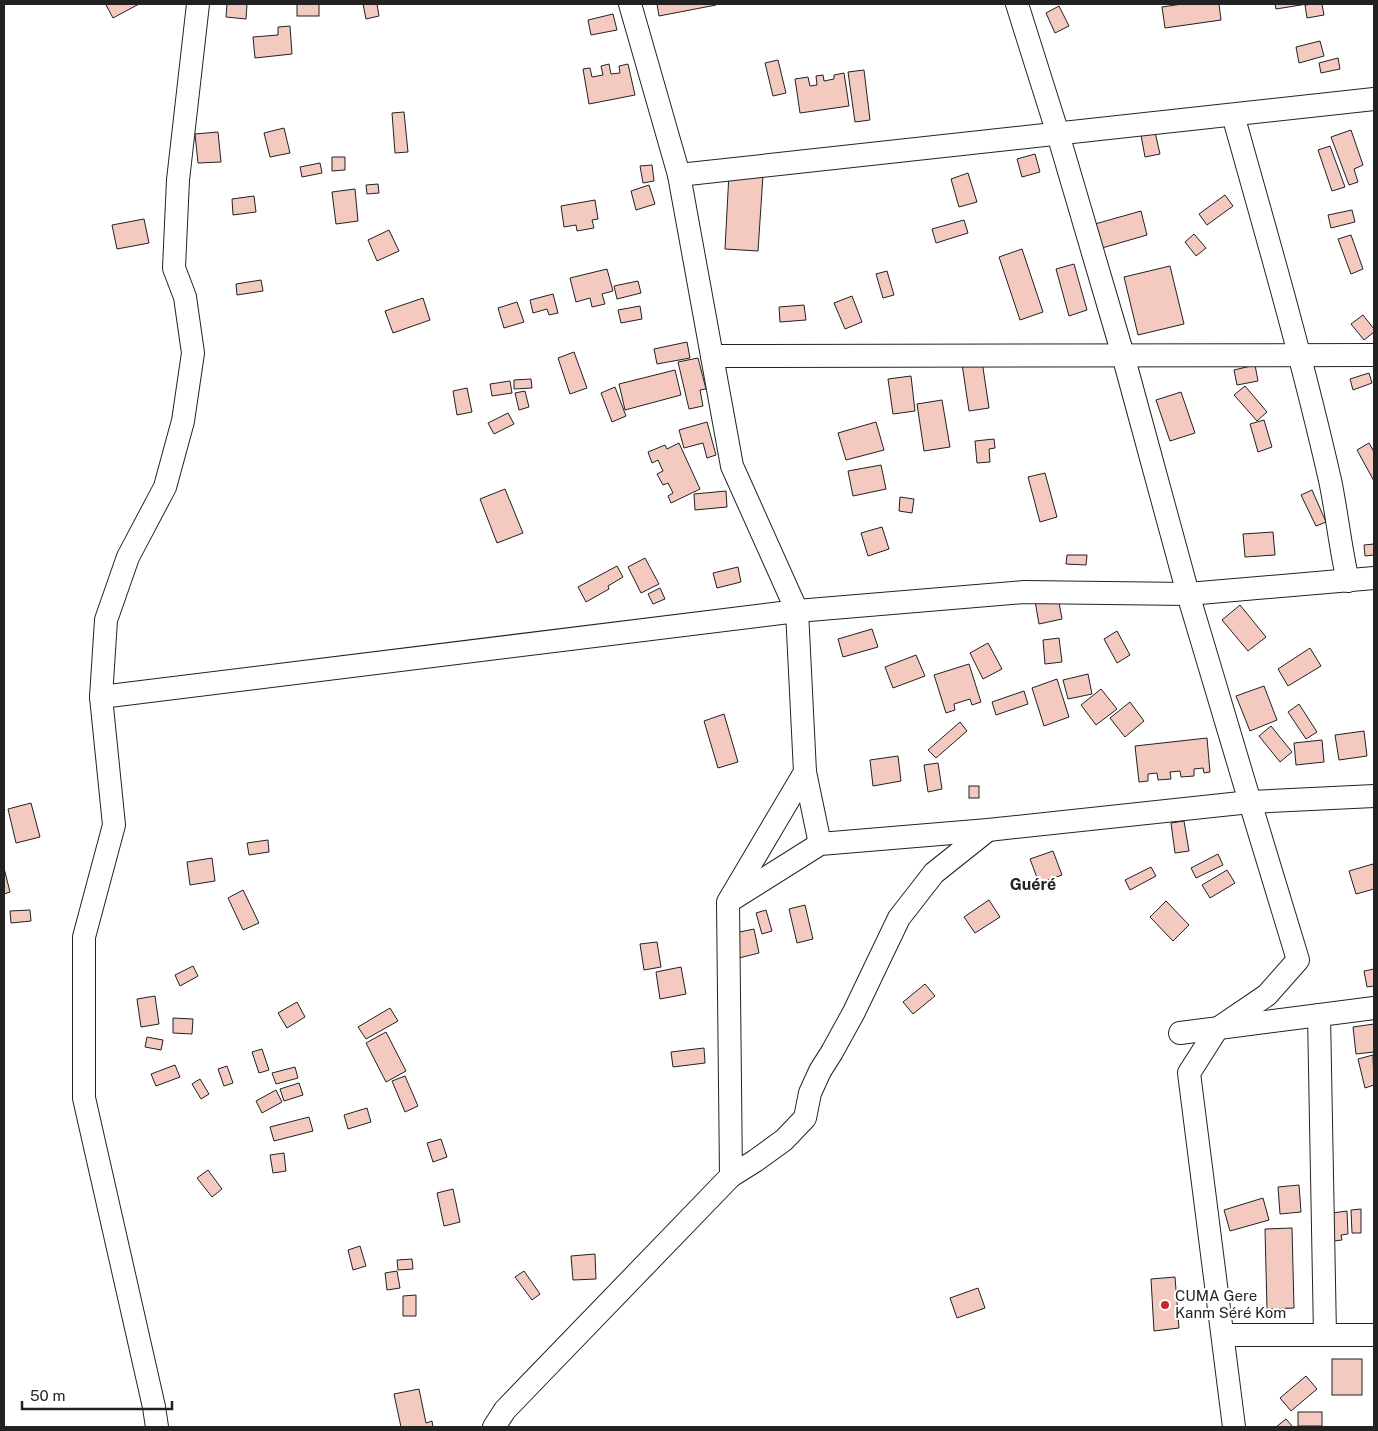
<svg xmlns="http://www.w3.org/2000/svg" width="1378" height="1431" font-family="'Public Sans',sans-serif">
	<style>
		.building { fill: #f3c9c0; stroke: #222 }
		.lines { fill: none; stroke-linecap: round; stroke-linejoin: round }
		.minor-casing { stroke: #222; stroke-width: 24 }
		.minor { stroke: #fff; stroke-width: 22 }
		.poi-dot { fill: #c62828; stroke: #fff; stroke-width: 2 }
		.labels { text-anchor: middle; stroke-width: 4; stroke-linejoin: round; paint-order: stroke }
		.poi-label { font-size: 15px; fill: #222; stroke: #fff; text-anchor: start }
		.neighbourhood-label { font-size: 16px; font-weight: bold; fill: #222; stroke: #fff }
	</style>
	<rect width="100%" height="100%" fill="#fff"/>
	<g class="building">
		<path d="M108 4H139L113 18 106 5Z"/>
		<path d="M227 4H247L246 19 226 17Z"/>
		<rect x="297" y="4" width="22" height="12"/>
		<path d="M363 4H377L379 16 366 19Z"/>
		<path d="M657 4H715L716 5 659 16Z"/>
		<path d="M1182 4H1219L1221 20 1165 28 1162 7Z"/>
		<path d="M1275 4H1307L1276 9Z"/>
		<path d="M1314 4H1322L1324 15 1307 18 1305 5Z"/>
		<path d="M1059 6 1069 26 1055 33 1046 13Z"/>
		<path d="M613 14 617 30 591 35 588 20Z"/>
		<path d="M290 26 292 54 255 58 253 37 278 35V27Z"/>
		<path d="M1320 41 1324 56 1299 63 1296 47Z"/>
		<path d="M1338 58 1340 69 1321 73 1319 63Z"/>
		<path d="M778 60 786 93 773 96 765 63Z"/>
		<path d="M609 64 611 74 620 73 619 66 628 64 635 95 589 104 583 69 590 68 592 77 603 75 601 66Z"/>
		<path d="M864 70 870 120 855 122 848 72Z"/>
		<path d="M844 73 849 106 800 113 795 79 808 77 810 86 817 85 816 76 823 75 824 81 834 79V75Z"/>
		<path d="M404 112 408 152 395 153 392 113Z"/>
		<path d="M284 128 290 153 270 157 264 133Z"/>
		<path d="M1351 130 1363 165 1354 169 1358 182 1349 185 1331 137Z"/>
		<path d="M218 132 221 162 198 163 195 134Z"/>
		<path d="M1155 132 1160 154 1145 157 1141 135Z"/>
		<path d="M1330 146 1345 187 1332 191 1318 150Z"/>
		<path d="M1035 154 1040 172 1022 177 1017 159Z"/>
		<path d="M332 157H345V170L332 171Z"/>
		<path d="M320 163 322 173 302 177 300 167Z"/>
		<path d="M652 165 654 181 643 183 640 166Z"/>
		<path d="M729 173 763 175 758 251 725 249Z"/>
		<path d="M968 173 977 202 959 207 951 179Z"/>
		<path d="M378 184 379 193 367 194 366 185Z"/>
		<path d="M649 185 655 204 636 210 631 191Z"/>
		<path d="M355 189 358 221 336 224 332 192Z"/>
		<path d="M1225 195 1233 206 1207 225 1199 214Z"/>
		<path d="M254 196 256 212 233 215 232 199Z"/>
		<path d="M595 200 598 219 592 220 594 228 577 231 576 225 564 227 561 206Z"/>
		<path d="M1352 210 1355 222 1331 228 1328 215Z"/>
		<path d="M1141 211 1147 235 1102 248 1095 224Z"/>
		<path d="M144 219 149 243 117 249 112 225Z"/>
		<path d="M964 220 968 233 936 243 932 229Z"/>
		<path d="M389 230 399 251 377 261 368 240Z"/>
		<path d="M1194 234 1206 248 1196 256 1185 242Z"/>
		<path d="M1351 235 1363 269 1351 274 1338 239Z"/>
		<path d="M1022 249 1043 312 1020 320 999 257Z"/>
		<path d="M1074 264 1087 310 1069 316 1056 269Z"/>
		<path d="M1170 266 1184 324 1138 335 1124 277Z"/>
		<path d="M607 269 613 291 602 294 605 304 592 307 590 298 576 302 570 278Z"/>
		<path d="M887 271 894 295 883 298 876 274Z"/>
		<path d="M261 280 263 291 237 295 236 284Z"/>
		<path d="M638 281 641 293 617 299 614 286Z"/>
		<path d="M553 294 558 313 549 315 547 309 533 313 530 300Z"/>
		<path d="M852 296 862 322 845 329 834 303Z"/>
		<path d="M423 298 430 320 393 333 385 311Z"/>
		<path d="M517 302 524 322 504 328 498 308Z"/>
		<path d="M804 305 806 320 780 322 779 307Z"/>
		<path d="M640 306 642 319 621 323 618 310Z"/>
		<path d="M1363 315 1374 329V332L1364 340 1351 324Z"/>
		<path d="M687 342 690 358 657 364 654 349Z"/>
		<path d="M574 352 587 388 570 394 558 358Z"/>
		<path d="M698 358 706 389 700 390 703 406 689 409 678 362Z"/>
		<path d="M982 361 989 408 969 411 962 364Z"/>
		<path d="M1255 365 1258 381 1237 385 1234 370Z"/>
		<path d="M675 370 681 395 625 410 619 384Z"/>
		<path d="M1369 373 1372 383 1353 390 1350 379Z"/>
		<path d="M911 376 915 411 893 414 888 379Z"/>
		<path d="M531 379 532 388 514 389V380Z"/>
		<path d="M510 381 512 393 492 396 490 384Z"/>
		<path d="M1245 386 1267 412 1257 421 1234 395Z"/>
		<path d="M615 387 626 416 612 422 601 393Z"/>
		<path d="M467 388 472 412 457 415 453 391Z"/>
		<path d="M525 391 529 407 519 410 515 393Z"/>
		<path d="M1181 392 1195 433 1170 441 1156 400Z"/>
		<path d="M942 400 950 447 924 451 917 404Z"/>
		<path d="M508 413 514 424 494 434 488 423Z"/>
		<path d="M1264 420 1272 447 1258 452 1250 424Z"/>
		<path d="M707 422 716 455 707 458 703 443 684 448 679 430Z"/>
		<path d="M876 422 884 450 846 460 838 433Z"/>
		<path d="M994 439 995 448 989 449 990 462 977 463 975 441Z"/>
		<path d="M679 443 700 489 671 503 668 496 673 493 668 483 663 485 657 474 663 471 658 460 652 463 648 452 665 445 667 449Z"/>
		<path d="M1369 443 1374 452V481L1357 450Z"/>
		<path d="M881 465 886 489 853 496 848 471Z"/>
		<path d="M1045 473 1057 517 1040 522 1028 477Z"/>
		<path d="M505 489 523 533 497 543 480 499Z"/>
		<path d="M1312 490 1326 522 1316 526 1301 495Z"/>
		<path d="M726 491 727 507 695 510 694 494Z"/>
		<path d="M900 497 914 499 912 513 899 511Z"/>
		<path d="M882 527 889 549 868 556 861 533Z"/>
		<path d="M1273 532 1275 555 1245 557 1243 534Z"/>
		<path d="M1374 544V555L1365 556 1364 545Z"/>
		<path d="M1067 555H1087L1086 565 1066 564Z"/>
		<path d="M645 558 659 584 641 593 628 567Z"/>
		<path d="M617 566 623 577 608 586 609 589 586 602 578 587Z"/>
		<path d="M738 567 741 582 717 588 713 573Z"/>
		<path d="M660 588 665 599 653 604 648 594Z"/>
		<path d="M1058 597 1062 619 1039 624 1035 601Z"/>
		<path d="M1240 605 1266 637 1248 651 1222 620Z"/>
		<path d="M872 629 878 647 843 657 838 639Z"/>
		<path d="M1117 631 1130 655 1117 663 1104 639Z"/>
		<path d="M1059 638 1062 662 1045 664 1043 640Z"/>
		<path d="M988 643 1002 669 983 679 970 653Z"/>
		<path d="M1310 648 1321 666 1288 686 1278 669Z"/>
		<path d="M916 655 925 676 893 688 885 667Z"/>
		<path d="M969 664 981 702 972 705 970 699 954 704 955 710 946 713 934 675Z"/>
		<path d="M1088 674 1092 694 1068 699 1063 680Z"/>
		<path d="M1057 679 1069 717 1044 726 1032 688Z"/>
		<path d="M1264 686 1277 720 1250 731 1236 696Z"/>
		<path d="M1101 689 1117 709 1096 725 1081 705Z"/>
		<path d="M1024 691 1028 704 996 715 992 702Z"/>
		<path d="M1130 702 1144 721 1125 737 1110 718Z"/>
		<path d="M1299 704 1317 732 1306 739 1288 712Z"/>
		<path d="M724 714 738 762 718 768 704 721Z"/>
		<path d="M960 722 967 731 936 758 928 750Z"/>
		<path d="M1271 726 1292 752 1280 762 1259 736Z"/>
		<path d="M1364 731 1367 756 1339 760 1335 735Z"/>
		<path d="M1207 738 1210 772 1204 773 1203 768 1194 769V776L1181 777 1180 771 1170 772 1171 779 1158 780 1157 773 1148 774V781L1139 782 1135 746Z"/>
		<path d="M1322 740 1324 762 1296 765 1294 743Z"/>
		<path d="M898 756 901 781 873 786 870 760Z"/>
		<path d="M938 763 942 789 928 792 924 765Z"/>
		<rect x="969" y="786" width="10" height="12"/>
		<path d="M31 803 40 837 16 843 8 809Z"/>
		<path d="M1184 821 1189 851 1175 853 1171 823Z"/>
		<path d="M268 840 269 852 249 855 247 843Z"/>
		<path d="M1053 851 1062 875 1039 883 1030 859Z"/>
		<path d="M1218 854 1223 865 1196 878 1191 868Z"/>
		<path d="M212 858 215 881 190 885 187 862Z"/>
		<path d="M1373 864 1374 869V889L1356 894 1349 871Z"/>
		<path d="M1151 867 1156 876 1130 890 1125 880Z"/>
		<path d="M4 868 10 892 4 894Z"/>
		<path d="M1227 870 1235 883 1210 898 1202 885Z"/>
		<path d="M243 890 259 923 243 930 228 898Z"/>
		<path d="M989 900 1000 917 975 933 964 917Z"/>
		<path d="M1166 901 1189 925 1173 941 1150 917Z"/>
		<path d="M805 905 813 939 797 943 789 909Z"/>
		<path d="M30 910 31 921 11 923 10 911Z"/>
		<path d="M766 910 772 931 762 934 756 913Z"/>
		<path d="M754 929 759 953 735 959 730 934Z"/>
		<path d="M657 942 661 967 644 970 640 944Z"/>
		<path d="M193 966 198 976 180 986 175 975Z"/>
		<path d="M681 967 686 994 660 999 656 972Z"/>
		<path d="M1374 969V986L1367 987 1364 971Z"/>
		<path d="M925 984 935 996 913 1014 903 1002Z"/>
		<path d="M155 996 159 1024 141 1027 137 999Z"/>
		<path d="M297 1002 305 1017 287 1028 278 1013Z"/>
		<path d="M390 1008 398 1021 366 1039 358 1027Z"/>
		<path d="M173 1018 193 1019 192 1034 173 1033Z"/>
		<path d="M1374 1024V1052L1356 1054 1353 1027Z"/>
		<path d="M386 1032 406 1071 386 1082 366 1043Z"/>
		<path d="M147 1037 163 1040 161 1050 145 1047Z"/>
		<path d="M704 1048 705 1063 673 1067 671 1052Z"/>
		<path d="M262 1049 269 1070 259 1073 252 1052Z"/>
		<path d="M1373 1055 1374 1085 1365 1088 1358 1059Z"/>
		<path d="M175 1065 180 1077 156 1086 151 1074Z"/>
		<path d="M227 1066 233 1083 224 1086 218 1069Z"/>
		<path d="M295 1067 298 1078 276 1084 272 1073Z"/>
		<path d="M405 1076 418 1106 405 1112 392 1081Z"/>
		<path d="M200 1079 209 1094 201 1099 192 1084Z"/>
		<path d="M299 1083 303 1095 284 1101 280 1089Z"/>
		<path d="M276 1090 282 1102 262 1113 256 1101Z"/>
		<path d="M367 1108 371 1122 348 1129 344 1115Z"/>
		<path d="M309 1117 313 1131 274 1141 270 1127Z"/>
		<path d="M441 1139 447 1157 433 1162 427 1143Z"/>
		<path d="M284 1153 286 1171 273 1173 270 1155Z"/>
		<path d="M208 1170 222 1189 212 1197 197 1178Z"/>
		<path d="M1299 1185 1301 1212 1280 1214 1278 1187Z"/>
		<path d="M453 1189 460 1222 444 1226 437 1193Z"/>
		<path d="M1263 1198 1269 1220 1230 1231 1224 1210Z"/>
		<path d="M1361 1209V1233H1352L1351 1210Z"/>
		<path d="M1347 1211 1348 1234 1341 1235 1342 1240 1334 1241 1332 1213Z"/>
		<path d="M1292 1228 1294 1308 1267 1309 1265 1229Z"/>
		<path d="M360 1246 366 1266 353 1270 348 1250Z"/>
		<path d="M595 1254 596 1279 573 1280 571 1256Z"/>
		<path d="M412 1259 413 1269 398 1270 397 1260Z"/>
		<path d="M397 1271 400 1288 387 1290 385 1273Z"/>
		<path d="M524 1271 540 1294 532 1300 515 1277Z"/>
		<path d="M1175 1277 1179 1328 1154 1331 1151 1279Z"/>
		<path d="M978 1288 985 1308 957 1318 950 1298Z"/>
		<path d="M416 1295V1316H403V1296Z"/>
		<rect x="1332" y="1359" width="30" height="36"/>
		<path d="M1306 1376 1317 1389 1291 1411 1280 1398Z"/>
		<path d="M419 1389 426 1423 432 1421 433 1427H401L394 1394Z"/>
		<rect x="1298" y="1412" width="24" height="14"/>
		<path d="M1286 1419 1293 1427H1276Z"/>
	</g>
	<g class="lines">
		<defs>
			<g id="minor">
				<path d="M1017 4 1058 134 1123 355 1188 594 1250 802 1298 960 1267 995 1217 1029 1189 1073 1234 1427"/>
				<path d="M1233 115C1267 236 1302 357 1330 480 1337 513 1340 547 1348 581"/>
				<path d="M679 175 1374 99"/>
				<path d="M712 356 1374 355"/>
				<path d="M101 697 797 611 1024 592 1188 594 1374 578"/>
				<path d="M805 772 820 844"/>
				<path d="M731 900 820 844 988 830 1250 802 1374 796"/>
				<path d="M1319 1015 1325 1335"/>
				<path d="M1180 1033 1374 1008"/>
				<path d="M731 1176 755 1161 784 1140 805 1118 810 1093 820 1071 832 1052 854 1012 899 918 934 873 988 830"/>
				<path d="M1223 1335H1374"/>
				<path d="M157 1427 154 1407 84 1098V937L114 825 101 697 106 620 128 557 165 487 183 421 193 353 185 297 174 268 178 180 198 4"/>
				<path d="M494 1427 505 1410 731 1176 728 902 805 772 797 611 732 466 679 175 630 4"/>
			</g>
		</defs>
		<use href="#minor" class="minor-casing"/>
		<use href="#minor" class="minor"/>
	</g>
	<circle class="poi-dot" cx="1165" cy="1305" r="5"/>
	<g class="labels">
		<g class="poi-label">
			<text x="1175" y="1301">CUMA Gere<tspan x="1175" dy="17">Kanm Séré Kom</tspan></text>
		</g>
		<g class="neighbourhood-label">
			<text x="1033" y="890">Guéré</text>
		</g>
	</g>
	<rect width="1378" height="1431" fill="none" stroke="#222222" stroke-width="10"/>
	<path d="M22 1401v8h150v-8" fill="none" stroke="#222222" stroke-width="2.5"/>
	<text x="30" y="1401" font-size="15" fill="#222222" stroke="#ffffff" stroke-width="4" paint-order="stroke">50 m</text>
</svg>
